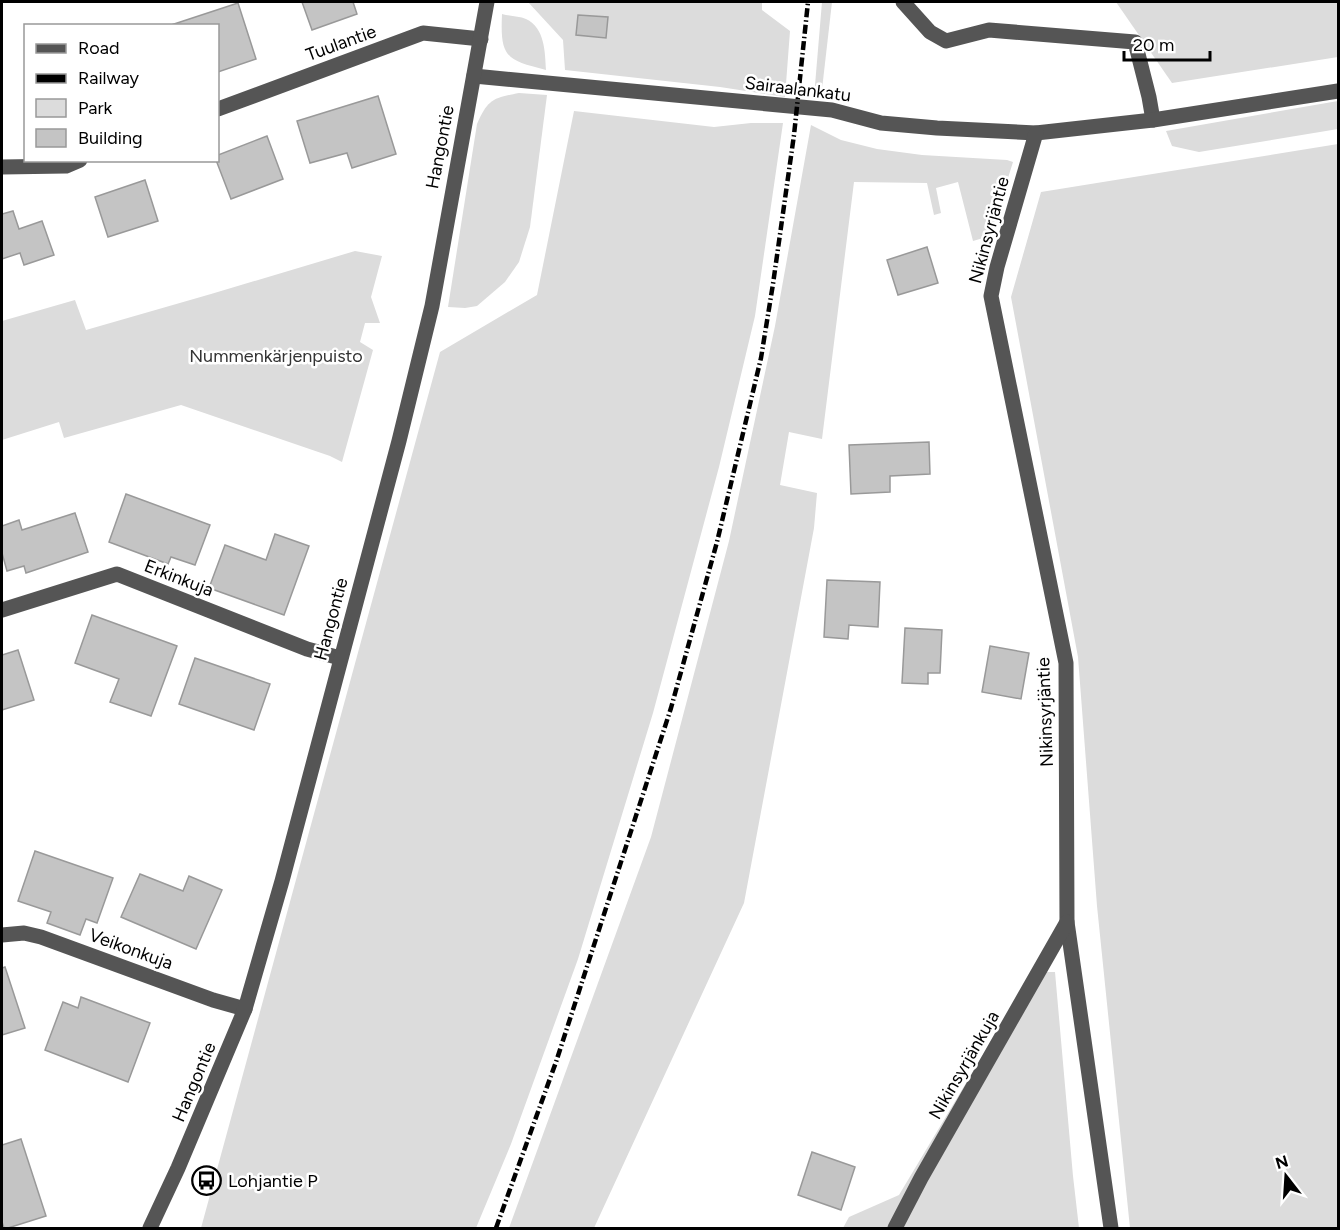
<svg xmlns="http://www.w3.org/2000/svg" width="1340" height="1230" font-family="Figtree,sans-serif">
	<style>
		.green { fill: #dcdcdc }
		.building { fill: #c4c4c4; stroke: #999; stroke-width: 1.5 }
		.lines { fill: none; stroke-linecap: round; stroke-linejoin: round }
		.minor { stroke: #555; stroke-width: 15 }
		.rail { stroke: #000; stroke-width: 4.5; stroke-dasharray: 9 3 1.5 3; stroke-linecap: butt }
		.labels { text-anchor: middle; stroke-width: 5; stroke-linejoin: round; paint-order: stroke }
		.street-label { font-size: 18px; fill: #000; stroke: #fff }
		.park-label { font-size: 18px; fill: #333; stroke: #fff }
		.poi-label { font-size: 18px; fill: #000; stroke: #fff; text-anchor: start }
	</style>
	<rect width="100%" height="100%" fill="#fff"/>
	<g class="green">
		<path d="M528 2H762V10L790 31 785 97 720 87 565 70 563 40Z"/>
		<path d="M822 2H832L821 98 814 97Z"/>
		<path d="M1116 2H1338V57L1172 83Z"/>
		<path d="M502 14C509 16 519 16 526 19 545 28 545 52 546 70 506 60 500 57 502 14Z"/>
		<path d="M519 93 547 95 530 227 519 262 505 282 477 306 465 308 448 307 477 124C488 99 493 98 519 93Z"/>
		<path d="M1338 101V129L1199 152 1172 146 1166 131Z"/>
		<path d="M574 111 714 127 751 123H783L755 316 719 467 653 713 578 959 511 1144 476 1228H201L440 352 537 295Z"/>
		<path d="M811 125 841 140 877 149 922 155 1007 160 1013 162 990 236 973 241 958 182 936 188 941 213 934 215 927 183 854 182 822 439 789 432 780 485 817 493 814 528 744 903 594 1228H509L651 837 729 541 775 326Z"/>
		<path d="M1338 144V1228H1130L1097 906 1078 657 1011 297 1041 192Z"/>
		<path d="M355 251 382 256 371 297 380 323H365L360 342 373 350 342 462 330 456 181 405 64 438 59 422 2 440V321L75 300 86 330 211 294Z"/>
		<path d="M1043 972H1055L1073 1176 1079 1228H843L849 1217 899 1195 1021 991Z"/>
	</g>
	<g class="building">
		<path d="M302 2H353L357 14 312 30Z"/>
		<path d="M238 3 256 59 218 72V26H168Z"/>
		<path d="M578 15 608 17 606 38 576 35Z"/>
		<path d="M378 96 396 154 352 168 347 153 310 163 297 121Z"/>
		<path d="M267 136 283 179 231 199 216 160 218 155Z"/>
		<path d="M145 180 158 221 108 237 95 197Z"/>
		<path d="M13 211 19 229 42 221 54 255 24 265 20 253 2 259V214Z"/>
		<path d="M927 247 938 283 898 295 887 260Z"/>
		<path d="M929 442 930 474 890 476V492L851 494 849 445Z"/>
		<path d="M126 494 210 525 195 565 171 557 168 564 109 542Z"/>
		<path d="M75 513 88 552 26 573 24 566 7 571 2 553V526L19 520 22 530Z"/>
		<path d="M275 534 309 546 284 615 209 588 225 545 266 560Z"/>
		<path d="M827 580 880 582 878 627 849 625 848 639 824 637Z"/>
		<path d="M92 615 177 646 151 716 110 702 119 679 75 663Z"/>
		<path d="M905 628 942 630 940 673H928V684L902 683Z"/>
		<path d="M990 646 1029 653 1021 699 982 692Z"/>
		<path d="M18 650 34 700 2 710V655Z"/>
		<path d="M195 658 270 684 254 730 179 704Z"/>
		<path d="M35 851 113 878 97 923 86 919 80 935 47 923 51 912 18 901Z"/>
		<path d="M140 874 183 891 189 876 222 890 196 949 121 917Z"/>
		<path d="M5 967 25 1028 2 1035V968Z"/>
		<path d="M81 997 150 1023 128 1082 45 1050 63 1002 78 1008Z"/>
		<path d="M21 1139 46 1216 8 1228H4L2 1222V1145Z"/>
		<path d="M812 1152 855 1167 841 1210 798 1195Z"/>
	</g>
	<g class="lines">
		<g class="minor">
			<path d="M903 2 930 32 946 41 989 30 1135 42 1149 97 1153 120"/>
			<path d="M474 76 832 110 881 123 937 128 1036 133 1153 120 1338 91"/>
			<path d="M218 109 423 33 481 39"/>
			<path d="M1036 133 997 267 991 296 1066 663 1067 922 1111 1228"/>
			<path d="M2 167 66 166 80 160"/>
			<path d="M2 610 117 574 307 649 340 658"/>
			<path d="M2 935 24 933 41 937 213 1000 245 1009"/>
			<path d="M150 1228 178 1168 245 1009 282 881 399 441 432 306 487 2"/>
			<path d="M895 1228 921 1178 1067 922"/>
		</g>
		<path class="rail" d="M496 1228 556 1062 671 708 717 542 761 358 773 284 794 135 808 2"/>
	</g>
	<defs>
		<symbol id="bus-ring" viewBox="-11 -11 22 22"><circle r="9.5" fill="#fff" stroke="#000" stroke-width="1.5"/><path d="M-5-6H5V4H4V6H2V4H-2V6H-4V4H-5ZM-3.5-4V0h7V-4ZM-3.5 1.2v1.5H-2V1.2ZM2 1.2v1.5H3.5V1.2Z" fill="#000"/></symbol>
	</defs>
	<g fill-rule="evenodd">
		<use href="#bus-ring" x="190" y="1164" width="33" height="33"/>
	</g>
	<g class="labels">
		<g class="street-label">
			<text transform="translate(341 43) rotate(-20)" y="6">Tuulantie</text>
			<text transform="translate(798 89) rotate(7)" y="6">Sairaalankatu</text>
			<text transform="translate(440 147) rotate(-79)" y="6">Hangontie</text>
			<text transform="translate(989 230) rotate(-75)" y="6">Nikinsyrjäntie</text>
			<text transform="translate(179 578) rotate(21)" y="6">Erkinkuja</text>
			<text transform="translate(331 619) rotate(-75)" y="6">Hangontie</text>
			<text transform="translate(1045 712) rotate(-92)" y="6">Nikinsyrjäntie</text>
			<text transform="translate(131 949) rotate(20)" y="6">Veikonkuja</text>
			<text transform="translate(964 1065) rotate(-60)" y="6">Nikinsyrjänkuja</text>
			<text transform="translate(194 1082) rotate(-67)" y="6">Hangontie</text>
		</g>
		<g class="park-label">
			<text x="276" y="362">Nummenkärjenpuisto</text>
		</g>
		<g class="poi-label">
			<text x="228" y="1187">Lohjantie P</text>
		</g>
	</g>
	<rect width="1340" height="1230" fill="none" stroke="#000000" stroke-width="6"/>
	<rect x="24" y="24" width="195" height="138" fill="#ffffff" stroke="#999999" stroke-width="1.5"/>
	<rect x="36" y="44" width="30" height="9" fill="#555555" stroke="#999999" stroke-width="1.5"/>
	<text x="78" y="54" font-size="18" fill="#000000">Road</text>
	<rect x="36" y="74" width="30" height="9" fill="#000000" stroke="#999999" stroke-width="1.5"/>
	<text x="78" y="84" font-size="18" fill="#000000">Railway</text>
	<rect x="36" y="99" width="30" height="18" fill="#dcdcdc" stroke="#999999" stroke-width="1.5"/>
	<text x="78" y="114" font-size="18" fill="#000000">Park</text>
	<rect x="36" y="129" width="30" height="18" fill="#c4c4c4" stroke="#999999" stroke-width="1.5"/>
	<text x="78" y="144" font-size="18" fill="#000000">Building</text>
	<g transform="translate(1286 1176) rotate(343)" stroke="#ffffff" stroke-width="4.5" paint-order="stroke">
	<path d="M0-4.5L10 22L0 15L-10 22Z" fill="#000000"/>
	<text y="-9" font-size="16" font-weight="bold" text-anchor="middle" fill="#000000">N</text>
	</g>
	<path d="M1124 51v9h86v-9" fill="none" stroke="#000000" stroke-width="3"/>
	<text x="1133" y="51" font-size="18" fill="#000000" stroke="#ffffff" stroke-width="4.5" paint-order="stroke">20 m</text>
</svg>
